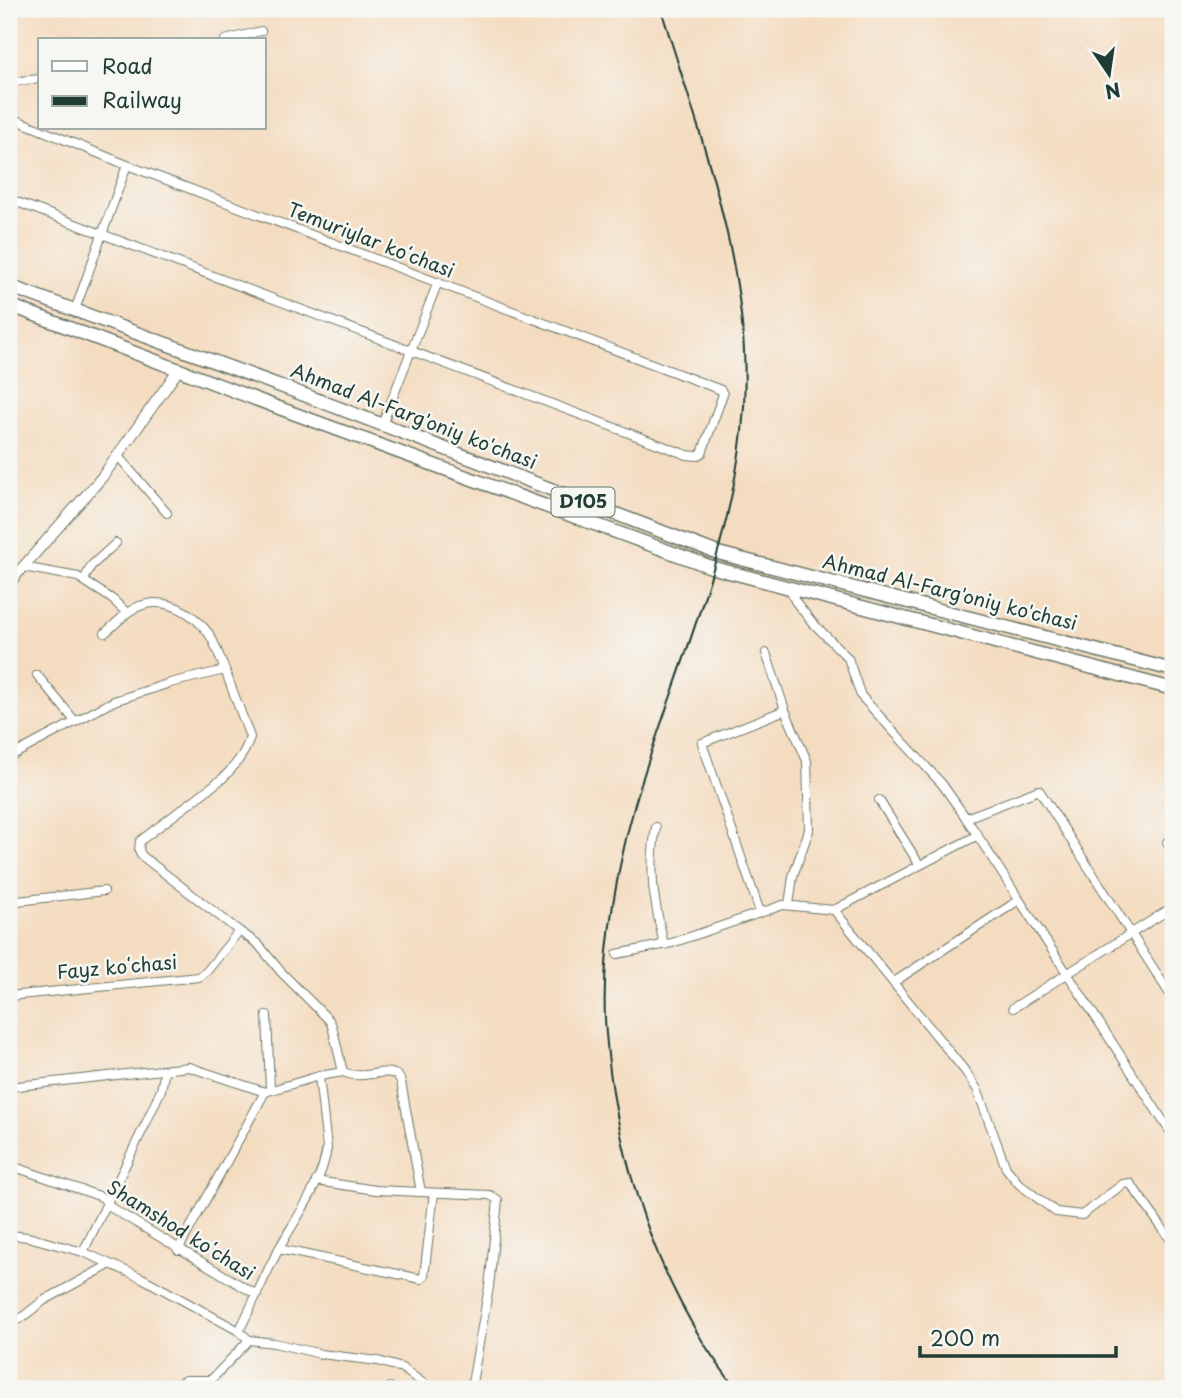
<svg xmlns="http://www.w3.org/2000/svg" width="1182" height="1398" font-family="'Playpen Sans',sans-serif">
	<style>
		.lines { fill: none; stroke-linecap: round; stroke-linejoin: round }
		.minor-casing { stroke: #6a7565; stroke-width: 10 }
		.tertiary-casing { stroke: #6a7565; stroke-width: 12 }
		.trunk-casing { stroke: #6a7565; stroke-width: 15 }
		.minor { stroke: #fff; stroke-width: 8 }
		.tertiary { stroke: #fff; stroke-width: 10 }
		.trunk { stroke: #fff; stroke-width: 12 }
		.rail { stroke: #1f3d34; stroke-width: 2 }
		.labels { text-anchor: middle; stroke-width: 5; stroke-linejoin: round; paint-order: stroke }
		.shield { fill: #f6f6f2; stroke: #60746d; stroke-width: 2 }
		.shield-label { font-size: 18px; font-weight: bold; fill: #1f3d34 }
		.street-label { font-size: 19px; fill: #1f3d34; stroke: #f6f6f2 }
	</style>
	<rect width="100%" height="100%" fill="#f6f6f2"/>
	<filter id="ink" filterUnits="userSpaceOnUse"><feTurbulence type="fractalNoise" baseFrequency=".0143" numOctaves="2"/><feDisplacementMap in="SourceGraphic" scale="14" xChannelSelector="R" yChannelSelector="G"/><feConvolveMatrix kernelMatrix="1 2 1 2 8 2 1 2 1" color-interpolation-filters="sRGB"/></filter>
	<filter id="wash" filterUnits="userSpaceOnUse"><feTurbulence type="fractalNoise" baseFrequency=".00686" numOctaves="4" result="noise"/><feDisplacementMap in="SourceGraphic" scale="28" xChannelSelector="R" yChannelSelector="G"/><feGaussianBlur stdDeviation="1.57" result="paint"/><feColorMatrix in="noise" values="0 0 0 0 0 0 0 0 0 0 0 0 0 0 0 0 0 1.4 0 .05"/><feComposite in="paint" operator="in"/></filter>
	<g filter="url(#wash)">
		<rect width="100%" height="100%" fill="#f4dcc0"/>
	</g>
	<g filter="url(#ink)">
		<g class="lines">
			<defs>
				<g id="minor">
					<path d="M18 9H19"/>
					<path d="M225 40 261 31"/>
					<path d="M9 82 40 79"/>
					<path d="M9 117 127 165 721 390 723 394 702 453 697 456 687 455 9 199"/>
					<path d="M75 310 127 165"/>
					<path d="M382 425 438 282"/>
					<path d="M118 456 167 513"/>
					<path d="M23 567 78 577 112 599 127 613 105 633"/>
					<path d="M84 580 91 566 116 543"/>
					<path d="M790 588 795 601 812 622 848 658 861 696 942 784 966 818 1173 1136"/>
					<path d="M127 613C156 592 189 607 209 634 216 644 220 659 225 670"/>
					<path d="M766 653 785 710 807 761 809 830 793 876 789 905"/>
					<path d="M37 675 75 721"/>
					<path d="M9 757 114 701 170 683 225 670 250 737C246 753 235 766 223 778L140 841 139 850 142 856 239 931 207 971 199 977 9 996"/>
					<path d="M879 800 919 864"/>
					<path d="M966 818 1039 790 1173 999"/>
					<path d="M656 827C648 873 654 900 664 945"/>
					<path d="M1167 842 1173 838"/>
					<path d="M9 902 104 891"/>
					<path d="M834 910 965 1071 977 1089 1006 1168 1019 1184 1056 1212 1082 1215 1123 1184 1130 1183 1173 1243"/>
					<path d="M760 912 702 743 785 710"/>
					<path d="M239 931 258 944 281 972 329 1020 332 1026 343 1072"/>
					<path d="M617 954 672 943 783 905 834 910 978 835"/>
					<path d="M894 982 1019 900"/>
					<path d="M1013 1008 1173 907"/>
					<path d="M267 1015 270 1089"/>
					<path d="M343 1072C363 1081 382 1068 394 1074 398 1075 400 1079 401 1082L421 1192 490 1195 498 1200 489 1287 471 1389"/>
					<path d="M319 1076 327 1148C322 1184 297 1216 280 1247 265 1274 253 1304 239 1331L249 1340 274 1343 321 1354 378 1361 402 1368 431 1389"/>
					<path d="M9 1087 189 1067 265 1092 319 1076 343 1072"/>
					<path d="M9 1165 102 1197 113 1209 257 1295"/>
					<path d="M316 1181 376 1190 421 1192"/>
					<path d="M9 1235 28 1237 83 1252 142 1278 239 1331"/>
					<path d="M279 1249 421 1279 424 1276 434 1193"/>
					<path d="M178 1250 265 1092"/>
					<path d="M83 1252 146 1123 161 1090 165 1070"/>
					<path d="M20 1319 43 1301 109 1265"/>
					<path d="M390 1387 392 1389"/>
					<path d="M169 1389 185 1380H211L249 1340"/>
					<path d="M1167 1389 1173 1383"/>
				</g>
				<path id="tertiary" d="M9 583 103 476 179 369"/>
				<g id="trunk">
					<path d="M9 286 294 391 718 553 1173 670"/>
					<path d="M9 305 287 411 714 568 1173 689"/>
				</g>
			</defs>
			<use href="#minor" class="minor-casing"/>
			<use href="#tertiary" class="tertiary-casing"/>
			<use href="#trunk" class="trunk-casing"/>
			<use href="#minor" class="minor"/>
			<use href="#tertiary" class="tertiary"/>
			<use href="#trunk" class="trunk"/>
			<path class="rail" d="M661 9C703 146 758 286 742 431 729 549 682 659 645 771 620 848 599 953 606 1034 615 1141 646 1251 703 1342 713 1358 725 1374 736 1389"/>
		</g>
	</g>
	<g class="labels">
		<rect class="shield" x="551.5" y="487.5" width="63" height="29" rx="5"/>
		<g class="shield-label">
			<text x="583" y="508">D105</text>
		</g>
		<g class="street-label">
			<text transform="translate(371 240) rotate(21)" y="7">Temuriylar koʻchasi</text>
			<text transform="translate(414 416) rotate(21)" y="7">Ahmad Al-Farg'oniy ko'chasi</text>
			<text transform="translate(950 592) rotate(14)" y="7">Ahmad Al-Farg'oniy ko'chasi</text>
			<text transform="translate(117 967) rotate(-5)" y="7">Fayz koʻchasi</text>
			<text transform="translate(181 1230) rotate(32)" y="7">Shamshod koʻchasi</text>
		</g>
	</g>
	<rect width="1182" height="1398" fill="none" stroke="#f6f6f2" stroke-width="35"/>
	<rect x="38" y="38" width="228" height="91" fill="#f6f6f2" stroke="#a0aca6" stroke-width="2"/>
	<rect x="52" y="61" width="35" height="10" fill="#ffffff" stroke="#a0aca6" stroke-width="2"/>
	<text x="102" y="74" font-size="21" fill="#1f3d34">Road</text>
	<rect x="52" y="96" width="35" height="10" fill="#1f3d34" stroke="#a0aca6" stroke-width="2"/>
	<text x="102" y="108" font-size="21" fill="#1f3d34">Railway</text>
	<g transform="translate(1109 74) rotate(167)" stroke="#f6f6f2" stroke-width="5" paint-order="stroke">
	<path d="M0-5L12 26L0 18L-12 26Z" fill="#1f3d34"/>
	<text y="-10" font-size="19" font-weight="bold" text-anchor="middle" fill="#1f3d34">N</text>
	</g>
	<path d="M920 1346v10h196v-10" fill="none" stroke="#1f3d34" stroke-width="3.5"/>
	<text x="930" y="1346" font-size="21" fill="#1f3d34" stroke="#f6f6f2" stroke-width="5" paint-order="stroke">200 m</text>
</svg>
